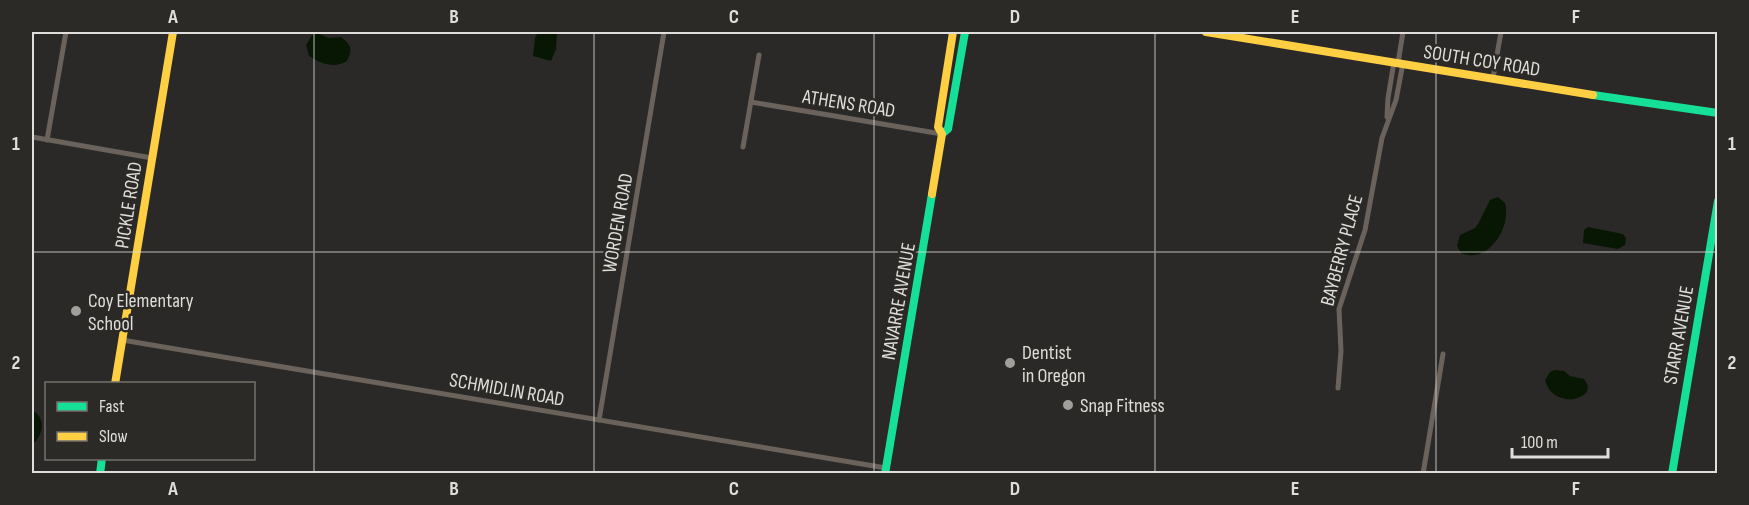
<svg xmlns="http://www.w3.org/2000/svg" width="1749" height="505" font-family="'Sofia Sans Condensed',sans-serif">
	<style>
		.water { fill: #081704 }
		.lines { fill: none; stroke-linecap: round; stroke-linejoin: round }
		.street { stroke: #6a625b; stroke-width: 5 }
		.fast { stroke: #16e098; stroke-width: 8 }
		.slow { stroke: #ffcf43; stroke-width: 8 }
		.grid { fill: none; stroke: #dfdedb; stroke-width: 1.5; stroke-opacity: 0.55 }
		.poi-dot { fill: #a09f9c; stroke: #2c2a26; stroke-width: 2 }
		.labels { text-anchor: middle; stroke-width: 5; stroke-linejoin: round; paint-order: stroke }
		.street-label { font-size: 20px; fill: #dfdedb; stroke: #2c2a26 }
		.poi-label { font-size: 20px; fill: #dfdedb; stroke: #2c2a26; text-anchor: start }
		.neatline { fill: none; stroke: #dfdedb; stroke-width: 2 }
		.grid-label { font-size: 20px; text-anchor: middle; font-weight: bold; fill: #dfdedb }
	</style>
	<rect width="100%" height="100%" fill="#2b2927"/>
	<g class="water">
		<path d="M538 32H556L557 33 556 49 551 61 533 56 535 38Z"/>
		<path d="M317 33 329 38 341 37C351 45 353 48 347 61 335 69 321 64 309 56L306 45 312 35Z"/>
		<path d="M1498 197 1505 203C1512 227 1488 265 1461 253L1457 246 1460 235 1475 228 1478 224 1490 200Z"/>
		<path d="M1588 227 1623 234 1626 238 1625 245 1618 249 1583 243 1584 230Z"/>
		<path d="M1555 370 1564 371 1570 376 1584 379 1588 386 1587 392C1574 406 1549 399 1545 380L1550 372Z"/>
		<path d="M32 410C45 417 44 432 35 442H32Z"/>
	</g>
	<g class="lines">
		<g class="street">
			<path d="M1398 63 1403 32"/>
			<path d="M1493 78 1501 32"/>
			<path d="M751 102 942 134"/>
			<path d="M1387 117 1388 98 1394 62"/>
			<path d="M32 137 152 158"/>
			<path d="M47 140 66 32"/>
			<path d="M743 147 759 55"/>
			<path d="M122 340 886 468"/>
			<path d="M1338 388 1341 351 1339 309 1365 230 1382 138 1396 100 1403 63"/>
			<path d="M599 420 664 32"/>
			<path d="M1423 474 1443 354"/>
		</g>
		<g class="fast">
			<path d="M1593 95 1718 113"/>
			<path d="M942 134 948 129 965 32"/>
			<path d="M100 474 102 458"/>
			<path d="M885 474 932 194"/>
			<path d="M1672 474 1718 201"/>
		</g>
		<g class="slow">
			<path d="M1206 32 1593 95"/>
			<path d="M932 194 942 134 938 127 953 32"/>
			<path d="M115 384 173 32"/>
		</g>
	</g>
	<path class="grid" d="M314 32V474M594 32V474M874 32V474M1155 32V474M1436 32V474M32 252H1718"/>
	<g class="poi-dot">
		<circle cx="76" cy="311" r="6"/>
		<circle cx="1010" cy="363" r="6"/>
		<circle cx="1068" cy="405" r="6"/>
	</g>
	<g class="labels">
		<g class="street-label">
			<text transform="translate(1482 60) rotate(9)" y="7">SOUTH COY ROAD</text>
			<text transform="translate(849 103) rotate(9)" y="7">ATHENS ROAD</text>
			<text transform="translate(128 205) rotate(-81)" y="7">PICKLE ROAD</text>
			<text transform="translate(617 223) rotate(-80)" y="7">WORDEN ROAD</text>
			<text transform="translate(1341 250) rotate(-75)" y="7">BAYBERRY PLACE</text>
			<text transform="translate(898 301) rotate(-80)" y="7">NAVARRE AVENUE</text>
			<text transform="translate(1678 335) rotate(-80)" y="7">STARR AVENUE</text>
			<text transform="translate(507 389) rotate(10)" y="7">SCHMIDLIN ROAD</text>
		</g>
		<g class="poi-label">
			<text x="88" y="307">Coy Elementary<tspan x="88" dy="23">School</tspan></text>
			<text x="1022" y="359">Dentist<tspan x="1022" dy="23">in Oregon</tspan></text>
			<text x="1080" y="412">Snap Fitness</text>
		</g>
	</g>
	<rect width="1749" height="505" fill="none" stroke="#2c2a26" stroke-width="66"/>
	<rect x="45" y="382" width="210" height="78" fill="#2c2a26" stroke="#74726e" stroke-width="1.5"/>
	<rect x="57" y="402" width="30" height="9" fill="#16e098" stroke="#74726e" stroke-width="1.5"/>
	<text x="99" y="412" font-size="18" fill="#dfdedb">Fast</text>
	<rect x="57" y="432" width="30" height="9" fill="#ffcf43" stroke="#74726e" stroke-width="1.5"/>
	<text x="99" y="442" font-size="18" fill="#dfdedb">Slow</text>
	<path d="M1512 448v9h96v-9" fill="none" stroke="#dfdedb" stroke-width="3"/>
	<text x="1521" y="448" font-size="18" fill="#dfdedb" stroke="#2c2a26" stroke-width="4.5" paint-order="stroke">100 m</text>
	<rect x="33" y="33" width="1683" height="439" class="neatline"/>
	<g class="grid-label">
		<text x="173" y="23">A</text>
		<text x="454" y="23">B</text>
		<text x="734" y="23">C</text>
		<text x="1015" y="23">D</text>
		<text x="1295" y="23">E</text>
		<text x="1576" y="23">F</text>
		<text x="16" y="150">1</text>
		<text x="1732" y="150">1</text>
		<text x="16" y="369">2</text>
		<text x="1732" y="369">2</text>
		<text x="173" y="495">A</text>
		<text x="454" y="495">B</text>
		<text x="734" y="495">C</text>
		<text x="1015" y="495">D</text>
		<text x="1295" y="495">E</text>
		<text x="1576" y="495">F</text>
	</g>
</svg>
